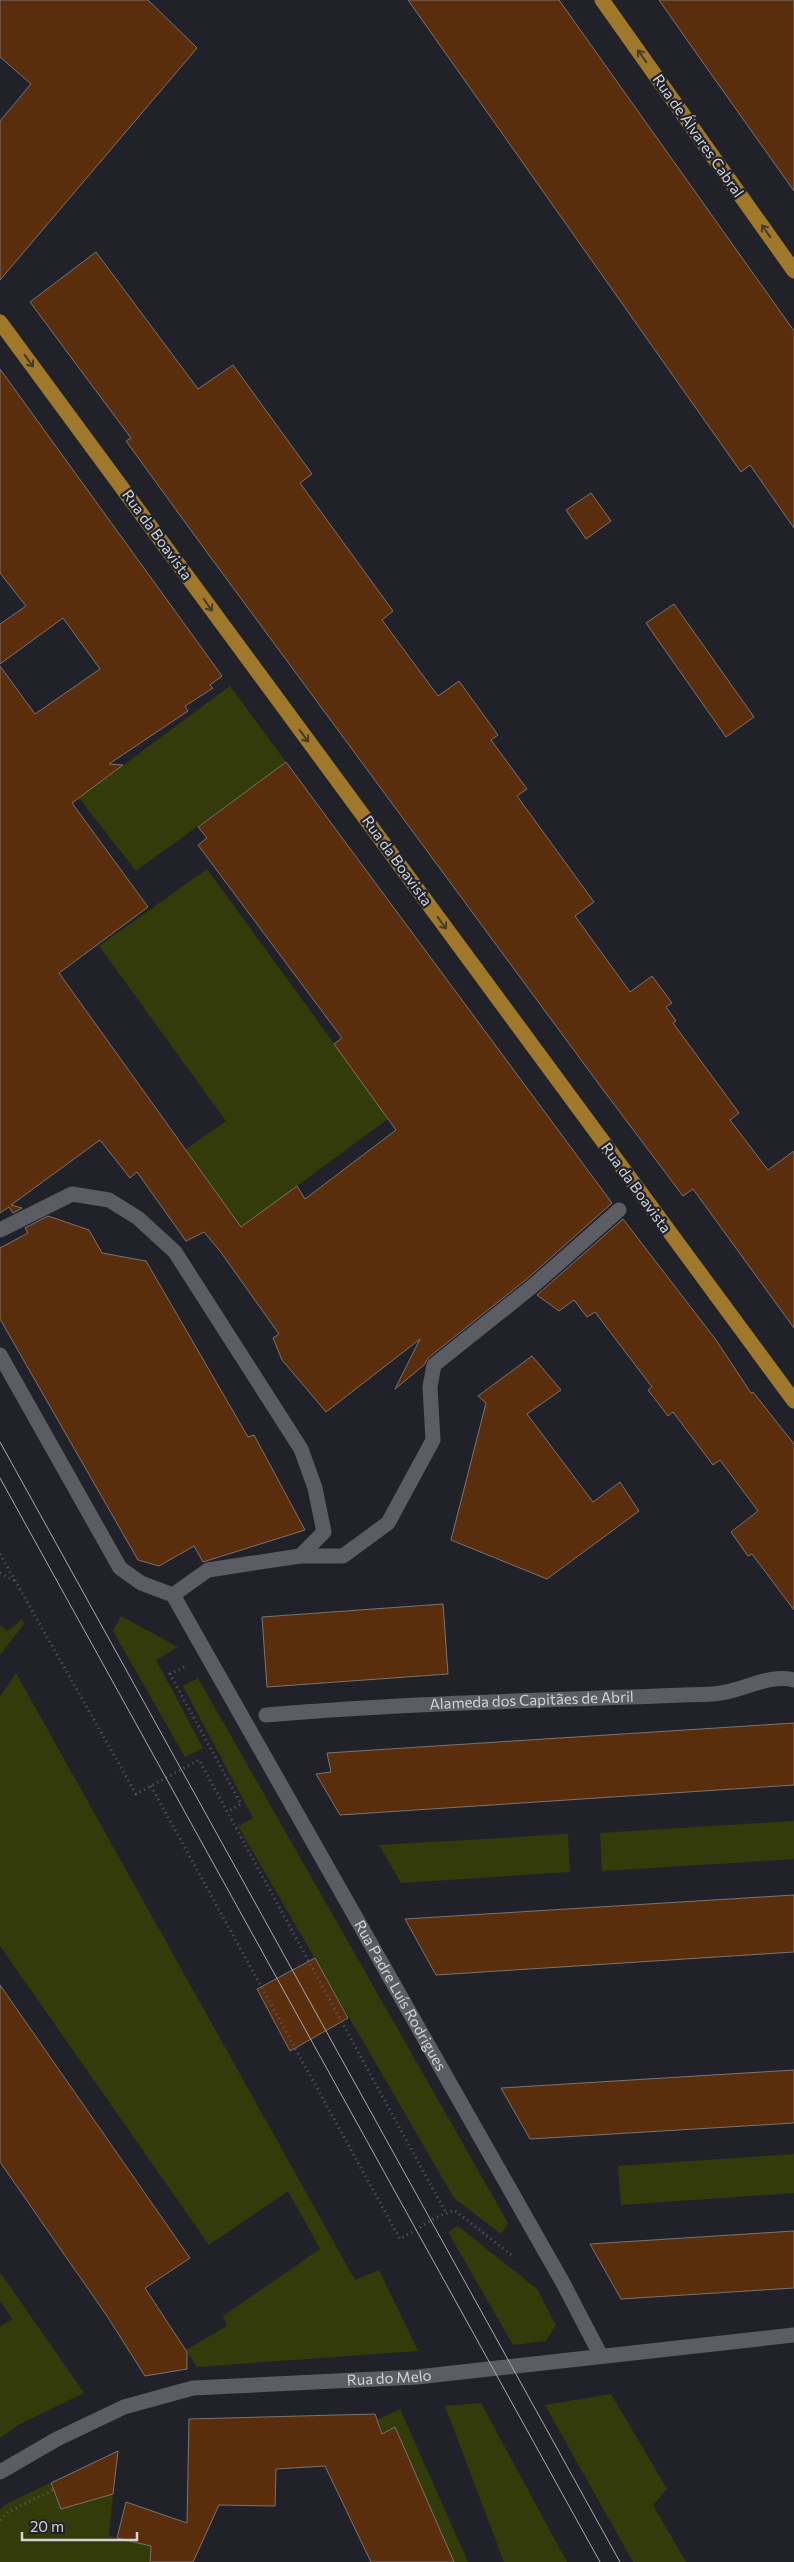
<svg xmlns="http://www.w3.org/2000/svg" width="794" height="2562" font-family="Commissioner,sans-serif">
	<style>
		.green { fill: #333b0b }
		.building { fill: #5a2e0d; stroke: #7b736e }
		.lines { fill: none; stroke-linecap: round; stroke-linejoin: round }
		.path { stroke: #5c5d63; stroke-width: 3; stroke-dasharray: 1 4; stroke-linecap: butt }
		.minor { stroke: #5b5c64; stroke-width: 15 }
		.major { stroke: #a0782b; stroke-width: 15 }
		.tram { stroke: #a8a9ad; stroke-width: 1 }
		.oneway { stroke: #473c2a }
		.labels { text-anchor: middle; stroke-width: 4.5; stroke-linejoin: round; paint-order: stroke }
		.street-label { font-size: 15px; fill: #d2d3d7; stroke: #212229 }
	</style>
	<rect width="100%" height="100%" fill="#212229"/>
	<g class="green">
		<path d="M230 686 286 762 136 871 79 798Z"/>
		<path d="M207 869 352 1068 407 1105 241 1227 185 1150 226 1121 99 946Z"/>
		<path d="M121 1616 178 1647 156 1660 203 1748 185 1757 113 1631Z"/>
		<path d="M22 1619 24 1624 0 1655V1625L8 1631Z"/>
		<path d="M16 1673 355 2280 379 2270 418 2351 197 2367 186 2350 227 2326 223 2316 320 2249 288 2191 209 2245 0 1946V1697Z"/>
		<path d="M198 1678 508 2223 501 2234 454 2198 238 1826 253 1818 183 1686Z"/>
		<path d="M794 1821V1859L602 1871 600 1833Z"/>
		<path d="M568 1834 570 1872 401 1883 379 1845Z"/>
		<path d="M794 2154V2193L621 2205 618 2166Z"/>
		<path d="M458 2226 537 2289 556 2325 546 2341 513 2345 448 2232Z"/>
		<path d="M0 2272 84 2393 18 2425 0 2438V2327L12 2319 0 2301Z"/>
		<path d="M611 2394 667 2489 653 2505 686 2562H633L545 2405Z"/>
		<path d="M481 2403 567 2562H504L445 2406Z"/>
		<path d="M400 2409 468 2562H454L395 2428 383 2434 377 2420Z"/>
		<path d="M50 2483 61 2509 113 2494 109 2536 151 2546 150 2562H0V2510L4 2505Z"/>
	</g>
	<g class="building">
		<path d="M0 0H148L197 48 0 280V121L31 84 0 57Z"/>
		<path d="M408 0H559L794 331V528L750 465 741 472Z"/>
		<path d="M659 0H794V191L699 57Z"/>
		<path d="M96 252 198 389 233 365 312 474 300 483 393 611 382 620 438 696 459 681 498 735 491 740 527 789 517 796 594 902 575 916 630 992 652 976 672 1003 666 1007 676 1021 673 1023 739 1113 730 1120 768 1170 794 1151V1328L693 1189 683 1196 601 1087 206 551 126 441 131 438 30 302Z"/>
		<path d="M0 369 222 676 210 685 213 688 185 706 188 711 109 764 123 765 72 803 148 907 59 973 241 1227 297 1186 305 1199 396 1130 334 1044 342 1038 198 845 207 838 198 827 286 762 612 1203 528 1278 428 1358 424 1365 395 1389 420 1339 326 1412 282 1360 273 1338 279 1334 220 1251 204 1232 186 1241 137 1172 130 1178 100 1140 11 1205 22 1208 13 1213 9 1207 0 1213V666L35 714 100 669 63 618 0 664V624L26 606 0 573Z"/>
		<path d="M591 493 611 521 586 539 566 510Z"/>
		<path d="M674 604 754 717 726 737 646 623Z"/>
		<path d="M48 1216 89 1230 102 1253 146 1261 248 1437 254 1435 305 1530 203 1562 194 1546 159 1566 138 1560 0 1319V1248L28 1233 25 1228Z"/>
		<path d="M623 1219 716 1340 751 1393 753 1392 794 1444V1610L752 1554 748 1556 731 1532 758 1511 720 1460 713 1465 673 1412 668 1416 648 1390 652 1387 595 1312 587 1317 574 1300 559 1311 537 1295Z"/>
		<path d="M532 1356 561 1390 527 1414 593 1502 620 1482 639 1511 547 1579 451 1540 486 1403 478 1396Z"/>
		<path d="M443 1604 448 1674 267 1687 262 1617Z"/>
		<path d="M794 1723V1785L340 1815 316 1774 331 1772 327 1753Z"/>
		<path d="M794 1895V1952L436 1975 405 1919Z"/>
		<path d="M315 1958 348 2018 290 2051 257 1989Z"/>
		<path d="M0 1985 190 2258 145 2288 187 2352V2369L145 2376 107 2316 0 2162Z"/>
		<path d="M794 2070V2123L530 2139 501 2088Z"/>
		<path d="M794 2231V2288L621 2299 590 2244Z"/>
		<path d="M375 2414 382 2434 395 2427 454 2562H371L325 2466 276 2469 275 2506 219 2505 193 2562H150L151 2546 117 2538 126 2502 187 2523 189 2419Z"/>
		<path d="M118 2451 113 2494 61 2509 51 2483Z"/>
	</g>
	<g class="lines">
		<g class="path">
			<path d="M0 1554 136 1794 199 1760 446 2213"/>
			<path d="M0 1573 15 1581"/>
			<path d="M184 1667 170 1674 241 1804 227 1812"/>
			<path d="M151 1786 400 2239 435 2218 454 2210 514 2257"/>
			<path d="M0 2520 8 2512 53 2490"/>
		</g>
		<g class="minor">
			<path d="M0 1230 72 1194 109 1200 138 1218 175 1252 301 1449 315 1488 324 1532 300 1556 208 1570 173 1595"/>
			<path id="s1" d="M0 1355 120 1568 141 1583 173 1595 563 2283 601 2356"/>
			<path d="M300 1556H343L388 1523 433 1440 430 1387 434 1365 534 1285 619 1210"/>
			<path id="s2" d="M266 1715C415 1702 564 1700 713 1694 741 1693 766 1673 794 1680"/>
			<path id="s3" d="M0 2472 57 2439 124 2407 193 2388 417 2377 794 2335"/>
		</g>
		<g class="major">
			<path d="M602 0 794 271"/>
			<path d="M0 322 794 1401"/>
		</g>
		<g class="tram">
			<path d="M0 1442 620 2562"/>
			<path d="M0 1478 600 2562"/>
		</g>
	</g>
	<defs><path id="oneway-shaft" d="M-6 0H5M1.5-3L5.5 0L1.5 3" fill="none" stroke-width="1.6" stroke-linecap="round" stroke-linejoin="round" transform="scale(1.25)"/></defs>
	<g class="oneway">
		<use href="#oneway-shaft" transform="translate(642 56) rotate(-125)"/>
		<use href="#oneway-shaft" transform="translate(766 231) rotate(-125)"/>
		<use href="#oneway-shaft" transform="translate(29 361) rotate(54)"/>
		<use href="#oneway-shaft" transform="translate(208 605) rotate(54)"/>
		<use href="#oneway-shaft" transform="translate(304 736) rotate(54)"/>
		<use href="#oneway-shaft" transform="translate(442 923) rotate(54)"/>
	</g>
	<g class="labels">
		<g class="street-label">
			<text transform="translate(698 136) rotate(55)" y="5">Rua de Álvares Cabral</text>
			<text transform="translate(157 535) rotate(54)" y="5">Rua da Boavista</text>
			<text transform="translate(397 861) rotate(54)" y="5">Rua da Boavista</text>
			<text transform="translate(636 1188) rotate(54)" y="5">Rua da Boavista</text>
			<text dy="5" stroke="none"><textPath href="#s2" startOffset="266">Alameda dos Capitães de Abril</textPath></text>
			<text dy="5" stroke="none"><textPath href="#s1" startOffset="765">Rua Padre Luís Rodrigues</textPath></text>
			<text dy="5" stroke="none"><textPath href="#s3" startOffset="408">Rua do Melo</textPath></text>
		</g>
	</g>
	<path d="M22 2532v8h115v-8" fill="none" stroke="#d2d3d7" stroke-width="2.5"/>
	<text x="30" y="2532" font-size="15" fill="#d2d3d7" stroke="#212229" stroke-width="4" paint-order="stroke">20 m</text>
</svg>
